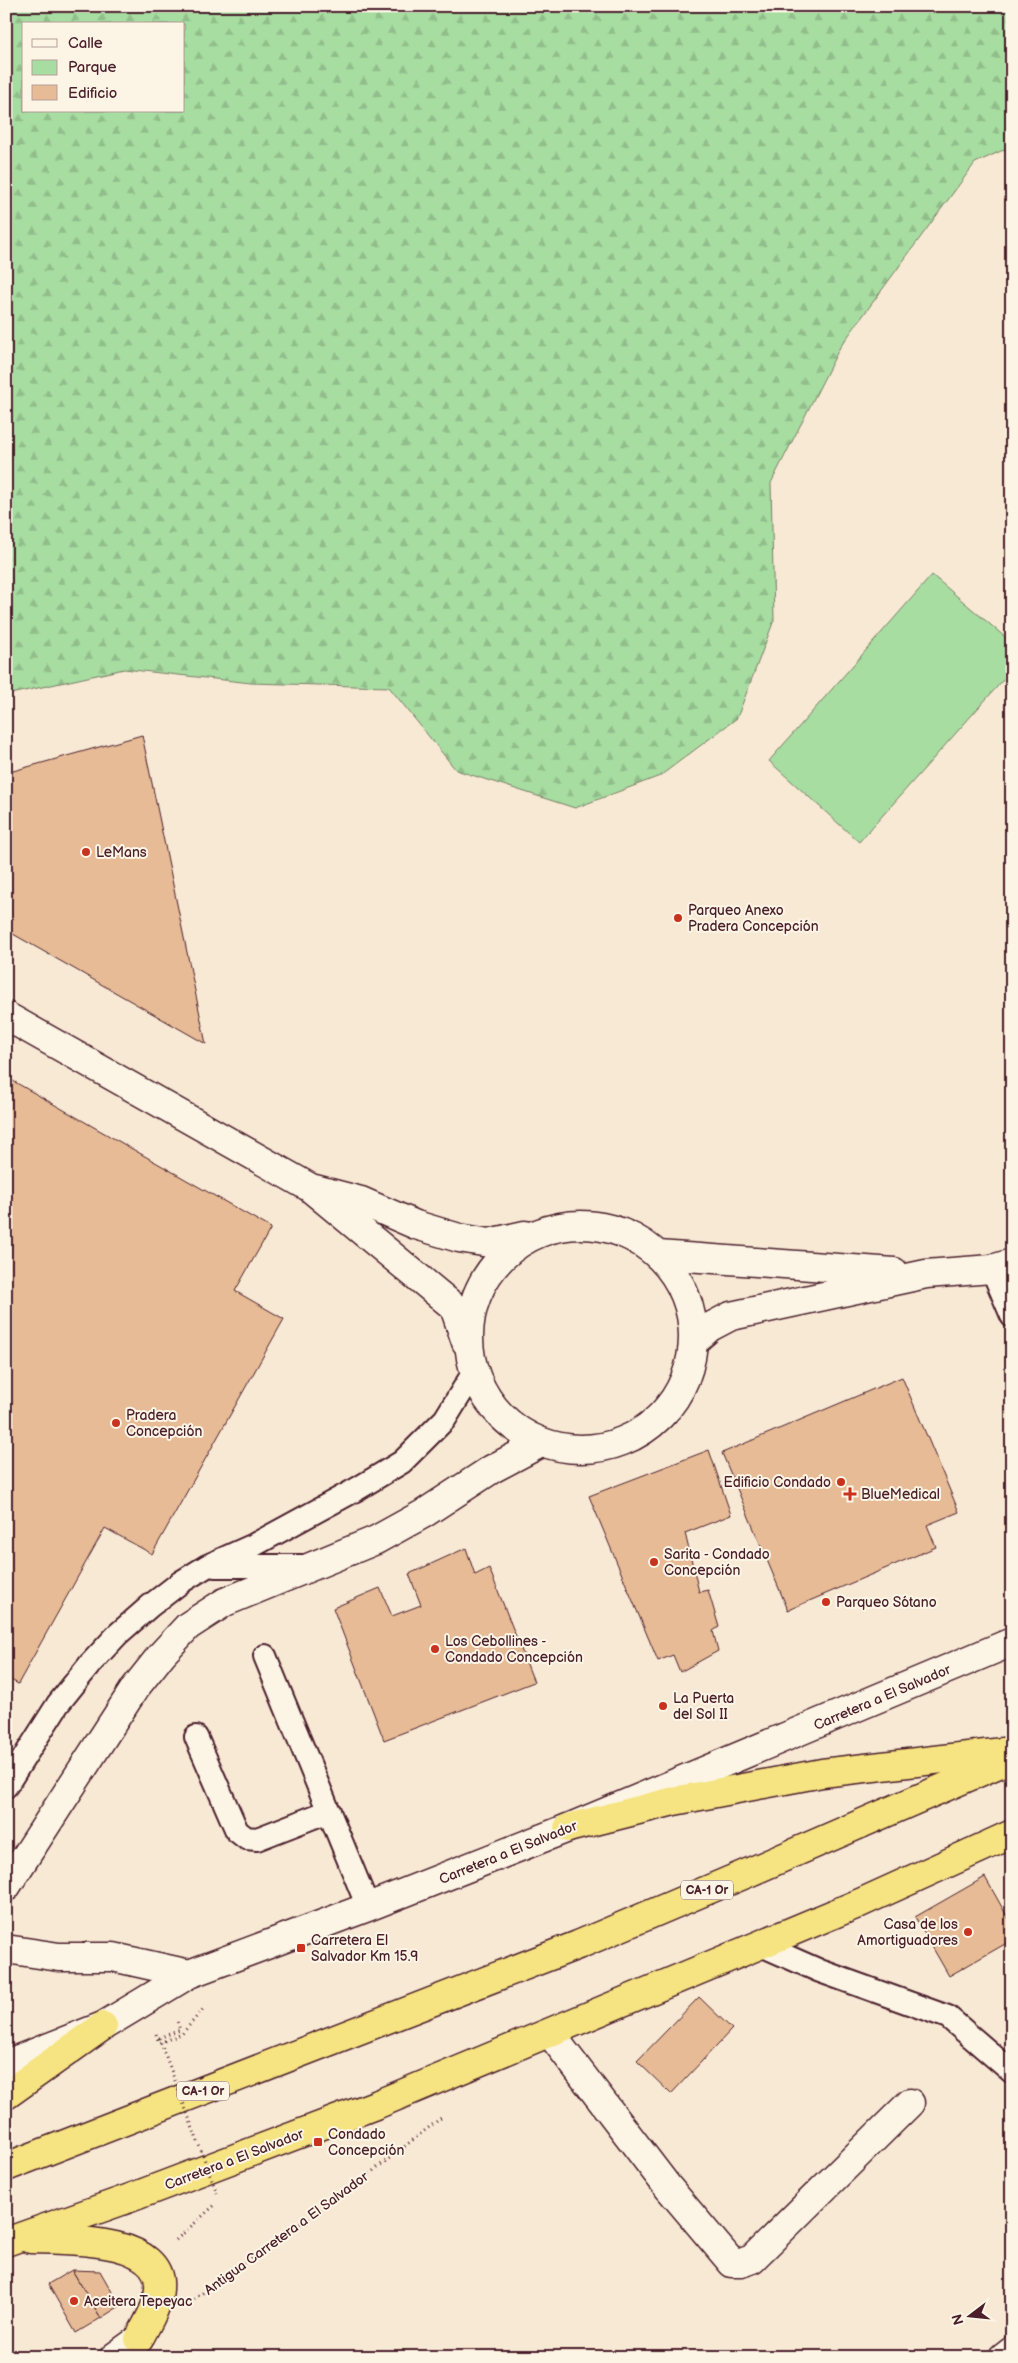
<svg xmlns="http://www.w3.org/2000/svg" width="1018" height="2363" font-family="'Balsamiq Sans',sans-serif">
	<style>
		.forest { fill: url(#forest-firs); stroke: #787e66; fill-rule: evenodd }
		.green { fill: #a7dda1; stroke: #787e66 }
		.building { fill: #e6bb96; stroke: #4a1f2b }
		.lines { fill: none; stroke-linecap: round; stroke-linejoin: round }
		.service-casing { stroke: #4a1f2b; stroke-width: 26 }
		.minor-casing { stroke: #4a1f2b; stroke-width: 31 }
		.tertiary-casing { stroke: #4a1f2b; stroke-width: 31 }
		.trunk-casing { stroke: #4a1f2b; stroke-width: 31 }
		.path { stroke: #4a1f2b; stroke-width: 3; stroke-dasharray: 1 4; stroke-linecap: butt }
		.service { stroke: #fcf5e5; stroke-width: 22 }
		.minor { stroke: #fcf5e5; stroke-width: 28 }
		.tertiary { stroke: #fcf5e5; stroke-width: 28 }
		.trunk { stroke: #f6e381; stroke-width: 28 }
		.path-bridge { stroke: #4a1f2b; stroke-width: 3; stroke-dasharray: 1 4; stroke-linecap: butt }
		.poi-dot { fill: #c8321e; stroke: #fcf5e5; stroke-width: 2 }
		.labels { text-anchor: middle; stroke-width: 4; stroke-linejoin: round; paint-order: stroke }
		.shield { fill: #fcf5e5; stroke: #7f5f63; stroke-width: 1 }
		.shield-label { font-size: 12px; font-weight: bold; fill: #4a1f2b }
		.poi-label { font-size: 14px; fill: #4a1f2b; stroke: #fcf5e5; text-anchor: start }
		.street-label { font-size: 14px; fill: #4a1f2b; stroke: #fcf5e5 }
	</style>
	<defs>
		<pattern id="forest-firs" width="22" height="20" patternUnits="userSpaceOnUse" patternTransform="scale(1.25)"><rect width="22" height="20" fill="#a7dda1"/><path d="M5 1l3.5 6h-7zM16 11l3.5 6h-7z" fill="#91bd8b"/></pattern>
	</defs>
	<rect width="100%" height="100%" fill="#f8e9d5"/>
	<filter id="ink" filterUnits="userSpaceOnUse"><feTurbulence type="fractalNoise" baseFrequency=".02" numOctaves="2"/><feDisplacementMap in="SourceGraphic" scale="10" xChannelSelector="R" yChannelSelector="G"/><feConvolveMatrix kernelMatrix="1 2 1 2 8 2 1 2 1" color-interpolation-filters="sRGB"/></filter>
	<g filter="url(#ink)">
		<path class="forest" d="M6 6H1012V146L975 163 840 347 771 483 774 620 737 718 660 776 575 808 456 770 389 687 251 683 124 669 6 695ZM24 24H184V111H24Z"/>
		<path class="green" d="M932 575 1012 643V670L859 842 769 761Z"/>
		<g class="building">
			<path d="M142 735 206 1044 6 930V773Z"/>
			<path d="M6 1077 271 1228 235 1291 284 1319 152 1554 105 1528 18 1684 6 1677Z"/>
			<path d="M902 1377 959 1512 927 1525 936 1547 788 1610 722 1453Z"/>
			<path d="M709 1450 731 1515 685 1533 699 1592 708 1590 719 1627 713 1631 718 1651 680 1672 673 1655 658 1661 589 1496Z"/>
			<path d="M466 1548 475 1575 489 1568 534 1682 384 1740 333 1608 380 1588 392 1616 421 1605 409 1574Z"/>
			<path d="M985 1877 1012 1925V1940L949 1976 915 1917Z"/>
			<path d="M699 1997 732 2029 671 2094 637 2061Z"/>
			<path d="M72 2270 101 2318 76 2333 48 2284Z"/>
			<path d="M72 2270 100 2271 120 2306 101 2318Z"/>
		</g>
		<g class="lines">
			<defs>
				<g id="service">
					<path d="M992 1269 1012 1316"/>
					<path d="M215 1566H308"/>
					<path d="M265 1656 368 1907"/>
					<path d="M196 1737 237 1831 246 1838 257 1839 329 1811"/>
					<path d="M6 1786 58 1704 91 1663 118 1634 150 1606 181 1582 207 1566 254 1545 357 1489 402 1462 445 1419 474 1372"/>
					<path d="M761 1945 820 1971 948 2017 1012 2072"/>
				</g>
				<g id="minor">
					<path d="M6 1016 309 1187 454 1307 466 1342"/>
					<path d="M315 1189 361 1201 416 1225 459 1238 489 1243 525 1235"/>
					<circle cx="581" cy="1337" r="112"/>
					<path d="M658 1255 894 1272"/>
					<path d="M694 1341 710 1327 731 1316 926 1274 992 1269 1012 1263"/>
					<path d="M6 1887 135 1688 162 1654 188 1626 225 1602 376 1540 423 1514 492 1469 541 1443"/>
					<path d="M6 1949 59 1957H113L189 1974"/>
					<path d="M550 2033 667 2186 732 2263H741L752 2259 910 2103"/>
					<path d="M6 2064 103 2026 189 1974 368 1907 568 1828 1012 1642"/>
					<path d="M1003 2357 1012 2350"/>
				</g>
				<path id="tertiary" d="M114 2357 139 2339"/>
				<g id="trunk">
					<path d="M568 1828 674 1801 822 1773 1003 1752"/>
					<path d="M6 2095 103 2026"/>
					<path d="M6 2167 578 1945 750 1872 1012 1758"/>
					<path d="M30 2239C63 2240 164 2236 159 2289 158 2307 147 2323 139 2339"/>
					<path d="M6 2242 130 2198 378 2104 860 1903 1012 1834"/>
				</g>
			</defs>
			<use href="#service" class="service-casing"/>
			<use href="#minor" class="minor-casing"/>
			<use href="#tertiary" class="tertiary-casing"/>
			<use href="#trunk" class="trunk-casing"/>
			<g class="path">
				<path d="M156 2034 159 2043 182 2034 204 2008"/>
				<path d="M159 2038 180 2030 177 2021"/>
				<path d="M176 2240 216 2204"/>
				<path d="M194 2299 355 2185 441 2118"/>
			</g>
			<use href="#service" class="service"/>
			<use href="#minor" class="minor"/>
			<use href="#tertiary" class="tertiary"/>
			<use href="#trunk" class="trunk"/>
			<path class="path-bridge" d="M159 2038 217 2193"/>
		</g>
	</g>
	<g class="poi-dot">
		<circle cx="86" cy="852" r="5"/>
		<circle cx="678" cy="918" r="5"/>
		<circle cx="116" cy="1423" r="5"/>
		<circle cx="841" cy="1482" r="5"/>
		<path d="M847.5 1486.5h5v5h5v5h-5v5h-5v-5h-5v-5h5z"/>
		<circle cx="654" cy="1562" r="5"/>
		<circle cx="826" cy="1602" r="5"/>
		<circle cx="435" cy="1649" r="5"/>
		<circle cx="663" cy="1706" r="5"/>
		<circle cx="968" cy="1932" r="5"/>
		<rect x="296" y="1943" width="10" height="10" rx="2.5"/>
		<rect x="313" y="2137" width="10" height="10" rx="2.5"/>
		<circle cx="74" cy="2301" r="5"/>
	</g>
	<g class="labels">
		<g class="shield">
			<rect x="681" y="1880.5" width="52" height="19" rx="4"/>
			<rect x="177" y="2081.5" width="52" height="19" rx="4"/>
		</g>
		<g class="shield-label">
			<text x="707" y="1894">CA-1 Or</text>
			<text x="203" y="2095">CA-1 Or</text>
		</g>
		<g class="poi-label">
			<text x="96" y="857">LeMans</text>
			<text x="688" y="915">Parqueo Anexo<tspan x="688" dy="16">Pradera Concepción</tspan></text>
			<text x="126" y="1420">Pradera<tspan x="126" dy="16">Concepción</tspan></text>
			<text x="831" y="1487" text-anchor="end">Edificio Condado</text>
			<text x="861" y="1499">BlueMedical</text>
			<text x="664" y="1559">Sarita - Condado<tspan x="664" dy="16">Concepción</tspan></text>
			<text x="836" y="1607">Parqueo Sótano</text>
			<text x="445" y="1646">Los Cebollines -<tspan x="445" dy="16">Condado Concepción</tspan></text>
			<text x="673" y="1703">La Puerta<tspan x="673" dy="16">del Sol II</tspan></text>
			<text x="958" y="1929" text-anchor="end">Casa de los<tspan x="958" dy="16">Amortiguadores</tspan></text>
			<text x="311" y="1945">Carretera El<tspan x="311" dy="16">Salvador Km 15.9</tspan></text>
			<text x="328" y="2139">Condado<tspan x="328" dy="16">Concepción</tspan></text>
			<text x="84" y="2306">Aceitera Tepeyac</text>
		</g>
		<g class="street-label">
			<text transform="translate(882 1697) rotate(-23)" y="5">Carretera a El Salvador</text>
			<text transform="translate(508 1852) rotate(-22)" y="5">Carretera a El Salvador</text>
			<text transform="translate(234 2159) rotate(-21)" y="5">Carretera a El Salvador</text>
			<text transform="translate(286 2233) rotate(-36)" y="5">Antigua Carretera a El Salvador</text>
		</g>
	</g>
	<rect width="1018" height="2363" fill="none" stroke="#fcf5e5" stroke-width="25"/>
	<rect x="12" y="12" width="993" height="2338" fill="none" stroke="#4a1f2b" stroke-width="2" filter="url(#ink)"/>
	<rect x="22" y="22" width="162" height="90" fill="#fcf5e5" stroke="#b59f9b"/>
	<rect x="32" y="39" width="25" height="8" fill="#fcf5e5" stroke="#b59f9b"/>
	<text x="68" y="48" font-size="15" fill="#4a1f2b">Calle</text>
	<rect x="32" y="60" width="25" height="15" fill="#a7dda1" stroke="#b59f9b"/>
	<text x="68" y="72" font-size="15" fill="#4a1f2b">Parque</text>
	<rect x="32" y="85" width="25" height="15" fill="#e6bb96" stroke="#b59f9b"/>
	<text x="68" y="98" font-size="15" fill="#4a1f2b">Edificio</text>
	<g transform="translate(970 2316) rotate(254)" stroke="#fcf5e5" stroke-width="4" paint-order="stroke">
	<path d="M0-4L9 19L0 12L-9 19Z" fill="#4a1f2b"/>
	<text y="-8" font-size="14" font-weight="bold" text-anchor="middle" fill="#4a1f2b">N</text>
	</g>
</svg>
